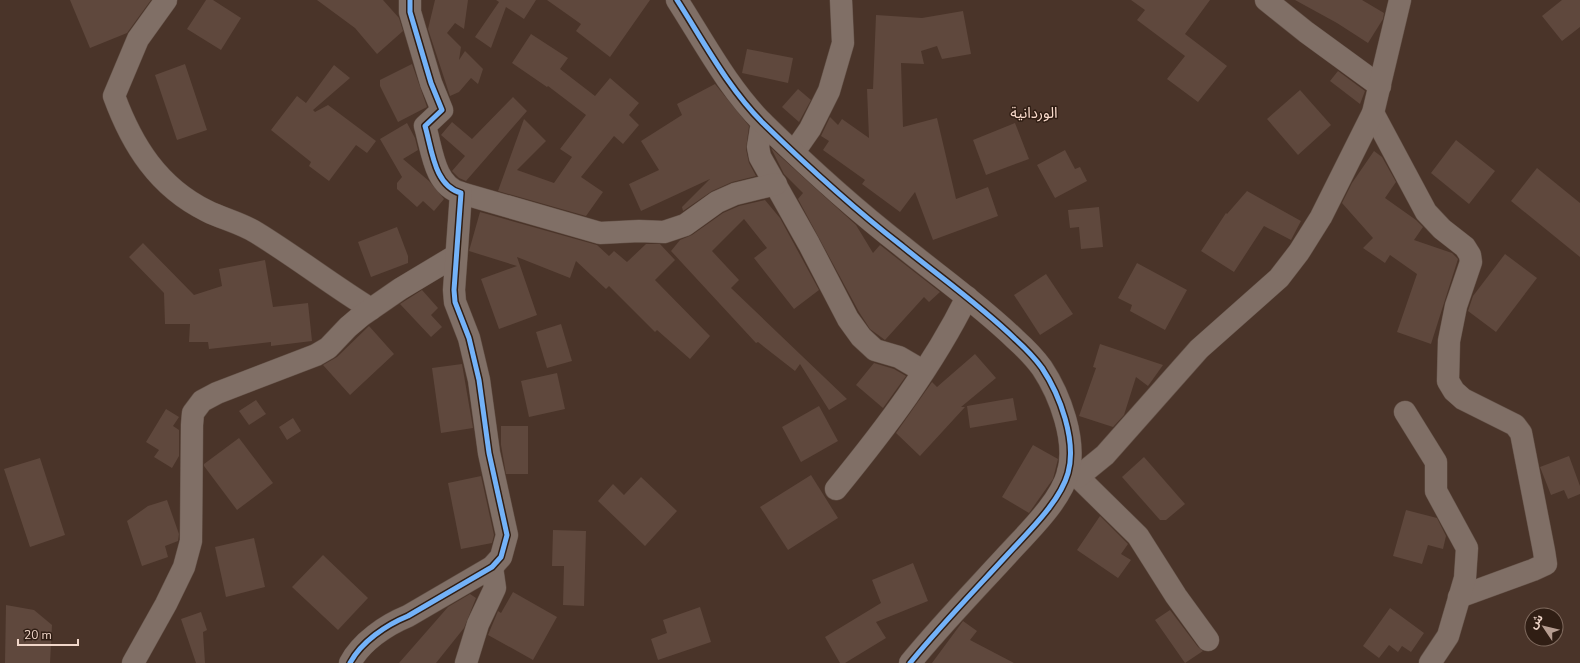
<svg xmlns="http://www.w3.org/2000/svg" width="1580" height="663" font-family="'Nunito Sans','Noto Sans Arabic',sans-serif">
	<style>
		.building { fill: #5f483d }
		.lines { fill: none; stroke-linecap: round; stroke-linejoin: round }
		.minor-casing { stroke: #635147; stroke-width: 23 }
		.tertiary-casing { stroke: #635147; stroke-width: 23 }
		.minor { stroke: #806f66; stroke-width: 22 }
		.tertiary { stroke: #806f66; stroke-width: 22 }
		.cycleway-casing { stroke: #301e14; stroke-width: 8 }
		.cycleway { stroke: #73b2f8; stroke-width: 5 }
		.labels { text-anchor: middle; stroke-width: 3; stroke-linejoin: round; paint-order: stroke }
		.quarter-label { font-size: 15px; fill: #f9dacb; stroke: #301e14 }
	</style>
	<rect width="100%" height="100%" fill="#4a3429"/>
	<g class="building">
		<path d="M70 0H151L127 33 90 48Z"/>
		<path d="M206 0H213L241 18 221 50 187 29Z"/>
		<path d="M317 0H383L399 18 403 31 377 54 355 28Z"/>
		<path d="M435 0H468L464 29 455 23 447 33 461 47 459 60 465 51 483 69 478 84 471 78 459 92 450 96 428 29Z"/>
		<path d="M496 0H536L524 19 506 7 491 48 475 37 499 2Z"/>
		<path d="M547 0H650L610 57 576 31 581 24Z"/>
		<path d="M1131 0H1210L1185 34 1227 66 1198 102 1167 79 1185 56 1137 20 1145 10Z"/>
		<path d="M1295 0H1362L1384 13 1383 19 1368 43 1337 23Z"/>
		<path d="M1562 0H1580V27L1562 41 1542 16Z"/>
		<path d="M963 11 971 54 942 59 937 46 921 51 924 64 901 63 903 127 937 118 956 199 988 187 998 216 933 240 915 192 900 212 862 184 865 180 823 150 829 141 821 136 830 117 838 125 842 119 869 138 867 89H873L876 15 922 18Z"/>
		<path d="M531 34 568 58 560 69 595 96 610 78 639 103 629 115 639 125 623 144 614 136 581 177 603 192 586 216 498 191 524 119 546 141 517 170 554 183 572 157 560 149 586 115 548 86 547 87 512 63Z"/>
		<path d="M747 49 793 58 788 83 742 73Z"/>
		<path d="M185 64 207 130 177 140 155 75Z"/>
		<path d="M412 64 427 107 398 122 380 86V80Z"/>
		<path d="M334 65 350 78 313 110 315 112 328 105 376 141 367 153 356 145 329 181 309 166 311 162 271 130 297 96 306 103Z"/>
		<path d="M1338 71 1365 91 1360 104 1330 81Z"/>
		<path d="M715 84 749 126 746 149 749 163 756 176 732 182 712 191 683 211 682 207 710 179 641 211 629 184 659 170 641 141 682 115 677 104Z"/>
		<path d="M798 89 811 100 799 122 782 107Z"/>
		<path d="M1300 90 1331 125 1298 155 1267 119Z"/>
		<path d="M513 97 527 111 466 181 459 178 452 171 465 156 441 135 452 122 472 139Z"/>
		<path d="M407 123 415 138 418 150 403 159 429 181 444 199 434 211 423 201 417 207 397 189V183L402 177 380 139Z"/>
		<path d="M1015 123 1029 159 986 175 973 140Z"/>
		<path d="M1456 140 1495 171 1469 204 1431 173Z"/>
		<path d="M771 148 856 225 873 253 880 245 940 292 929 302 924 297 885 340 870 329 859 312 798 199 803 193 784 174Z"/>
		<path d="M1065 150 1075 169 1080 167 1087 181 1055 198 1037 165Z"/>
		<path d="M1374 151 1382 157 1396 182 1385 198 1416 220 1423 227 1414 240 1452 253 1458 259 1431 344 1397 332 1417 274 1390 255 1385 263 1363 248 1373 238 1342 203 1352 183Z"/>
		<path d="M1537 168 1580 203V257L1511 201Z"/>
		<path d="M1247 191 1301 221 1291 240 1264 226 1234 272 1201 251 1226 213 1227 214Z"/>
		<path d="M765 200 780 218 819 290 794 309 754 258 767 248 744 219 712 251 739 280 731 288 847 399 829 410 800 364 795 371 758 342 756 343 671 251 680 240 692 235 723 213 739 206Z"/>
		<path d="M1099 207 1103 247 1081 249 1079 227 1070 228 1068 210Z"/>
		<path d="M480 212 597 245 609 256 614 251 627 262 646 244H660L675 260 655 280 710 336 690 359 657 330 655 332 609 286 606 289 576 261 570 278 517 257 537 315 499 329 481 279 517 266 469 251Z"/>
		<path d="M397 227 408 256V263L371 277 358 242Z"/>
		<path d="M143 243 194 295 222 286 219 269 265 260 273 307 308 303 312 341 271 346V342L209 349 208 342H189L190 324H165L164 293 129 257Z"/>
		<path d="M1505 254 1537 278 1496 332 1468 311 1473 296Z"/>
		<path d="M1137 263 1187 290 1165 330 1130 311 1132 305 1118 298Z"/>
		<path d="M1046 274 1073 314 1040 335 1014 295Z"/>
		<path d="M422 290 438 308 431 315 442 327 431 337 400 304Z"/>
		<path d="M561 324 572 361 547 368 536 332Z"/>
		<path d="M369 326 394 354 350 395 323 365 337 357Z"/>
		<path d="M1100 344 1163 365 1148 386 1136 377 1124 415 1113 427 1079 416 1096 368 1093 367Z"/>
		<path d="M975 354 996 378 961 407H965L920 456 896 433 932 382 937 387Z"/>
		<path d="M874 363 894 369 906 376 883 408 856 385Z"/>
		<path d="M462 364 473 428 441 433 432 368Z"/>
		<path d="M557 373 565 409 529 417 521 381Z"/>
		<path d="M1013 398 1017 420 970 428 967 406Z"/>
		<path d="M256 400 266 414 249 425 239 411Z"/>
		<path d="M819 406 838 441 801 462 782 427Z"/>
		<path d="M166 409 179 417 173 426 179 430V456L172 468 154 457 159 450 146 442Z"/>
		<path d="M293 418 301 431 287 440 279 427Z"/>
		<path d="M501 426H528V474H506L501 445Z"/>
		<path d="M239 438 273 483 237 510 204 466V464Z"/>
		<path d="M1033 445 1058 459 1053 479 1029 513 1002 497Z"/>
		<path d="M1569 456 1580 486V494L1568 499 1564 490 1551 495 1540 467Z"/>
		<path d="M1144 457 1185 504 1166 520H1160L1122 477Z"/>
		<path d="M40 458 65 535 30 547 4 469Z"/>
		<path d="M811 475 838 518 788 550 760 507Z"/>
		<path d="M481 476 494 535 492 543 461 549 448 483Z"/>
		<path d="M641 477 677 511 645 546 598 501 613 484 624 495Z"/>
		<path d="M167 500 179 534 178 541 165 546 168 557 142 566 127 521 148 506Z"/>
		<path d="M1406 510 1437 518 1446 536 1443 549 1428 545 1422 564 1393 556Z"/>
		<path d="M1100 516 1128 544 1121 554 1131 560 1118 578 1077 550Z"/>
		<path d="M553 530 586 531 584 606 563 605 564 566H552Z"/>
		<path d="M254 538 265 587 226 597 215 547Z"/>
		<path d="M323 555 368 598 338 630 292 587Z"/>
		<path d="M913 563 928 601 876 622 886 638 845 663H840L825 637 881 603 872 580Z"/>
		<path d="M513 592 557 617 533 660 488 635 498 611 501 613Z"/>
		<path d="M470 594 476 598 464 628 436 663H399L448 607Z"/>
		<path d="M6 605 34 610 52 625 50 663H5Z"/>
		<path d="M700 607 711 642 658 660 651 639 667 633 663 620Z"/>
		<path d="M1390 608 1424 633 1411 652 1402 646 1398 652 1389 645 1379 658 1363 646Z"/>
		<path d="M1170 610 1198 647 1203 651 1185 663 1155 620Z"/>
		<path d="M201 612 207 630 203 632 205 663H196L181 619Z"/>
		<path d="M963 621 977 631 970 640 1014 663H932Z"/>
	</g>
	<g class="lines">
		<defs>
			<g id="minor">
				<path d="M166 0 138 39 114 96C132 145 158 187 207 211 223 219 241 223 257 233 296 257 332 285 371 309"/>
				<path d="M1266 0 1306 32 1380 86"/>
				<path d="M1373 113 1426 212 1442 229 1465 247 1470 255 1471 262 1456 306 1449 341 1448 381 1454 391 1463 399 1515 425 1521 433 1544 551 1546 564 1533 570 1459 597"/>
				<path d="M762 122 758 147 760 157 809 244 848 319 861 337 875 350 899 357 923 371"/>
				<path d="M794 152 810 129 829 91 843 43 841 0"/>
				<path d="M461 193 600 233 639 231 664 232 685 225 717 202 735 194 776 184"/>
				<path d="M1405 412 1436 462V491L1467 548 1465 578 1448 636 1430 663"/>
				<path d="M1068 472 1078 477 1138 536 1176 596 1208 640"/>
				<path d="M1078 477 1105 455 1199 349 1279 278 1299 252 1321 217 1373 113 1400 0"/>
				<path d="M836 489C885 429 933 366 967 297"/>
				<path d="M133 663 166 604 184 567 191 541 192 425 193 413 202 401 217 393 316 355 328 348 348 327 361 316 400 289 455 256"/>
				<path d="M350 663C361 642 386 625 408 616L492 567 501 557 507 535 489 453 479 380 469 338 455 302 454 290 461 193C434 186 432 149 425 126L442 110 431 83 410 12V0"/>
				<path d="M466 663 478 624 495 588 492 567"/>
			</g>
			<path id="tertiary" d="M677 0C704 42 728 88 763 123 808 167 853 208 902 246 940 277 980 305 1015 339 1025 348 1034 357 1042 368 1060 395 1077 441 1068 473 1060 502 1028 532 1008 554 975 590 941 625 910 663"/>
		</defs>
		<use href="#minor" class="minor-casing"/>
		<use href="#tertiary" class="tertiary-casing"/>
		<use href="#minor" class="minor"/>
		<use href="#tertiary" class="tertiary"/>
		<defs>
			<g id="cycleway">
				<path d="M677 0C704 42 728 88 763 123 808 167 853 208 902 246 940 277 980 305 1015 339 1025 348 1034 357 1042 368 1060 395 1077 441 1068 473 1060 502 1028 532 1008 554 975 590 941 625 910 663"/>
				<path d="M350 663C361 642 386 625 408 616L492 567 501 557 507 535 489 453 479 380 469 338 455 302 454 290 461 193C434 186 432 149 425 126L442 110 431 83 410 12V0"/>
			</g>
		</defs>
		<use href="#cycleway" class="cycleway-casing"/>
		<use href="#cycleway" class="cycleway"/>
	</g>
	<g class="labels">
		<g class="quarter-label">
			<text x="1034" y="118">الوردانية</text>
		</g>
	</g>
	<g transform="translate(1544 627) rotate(305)"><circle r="19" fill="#301e14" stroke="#7d685c"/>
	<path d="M0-3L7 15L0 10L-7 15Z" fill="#b69d91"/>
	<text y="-6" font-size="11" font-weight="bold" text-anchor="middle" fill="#f0d6c9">ش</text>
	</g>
	<path d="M18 639v6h60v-6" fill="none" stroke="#f0d6c9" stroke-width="2"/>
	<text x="24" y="639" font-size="12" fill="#f0d6c9" stroke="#301e14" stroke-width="3" paint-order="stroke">20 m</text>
</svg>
